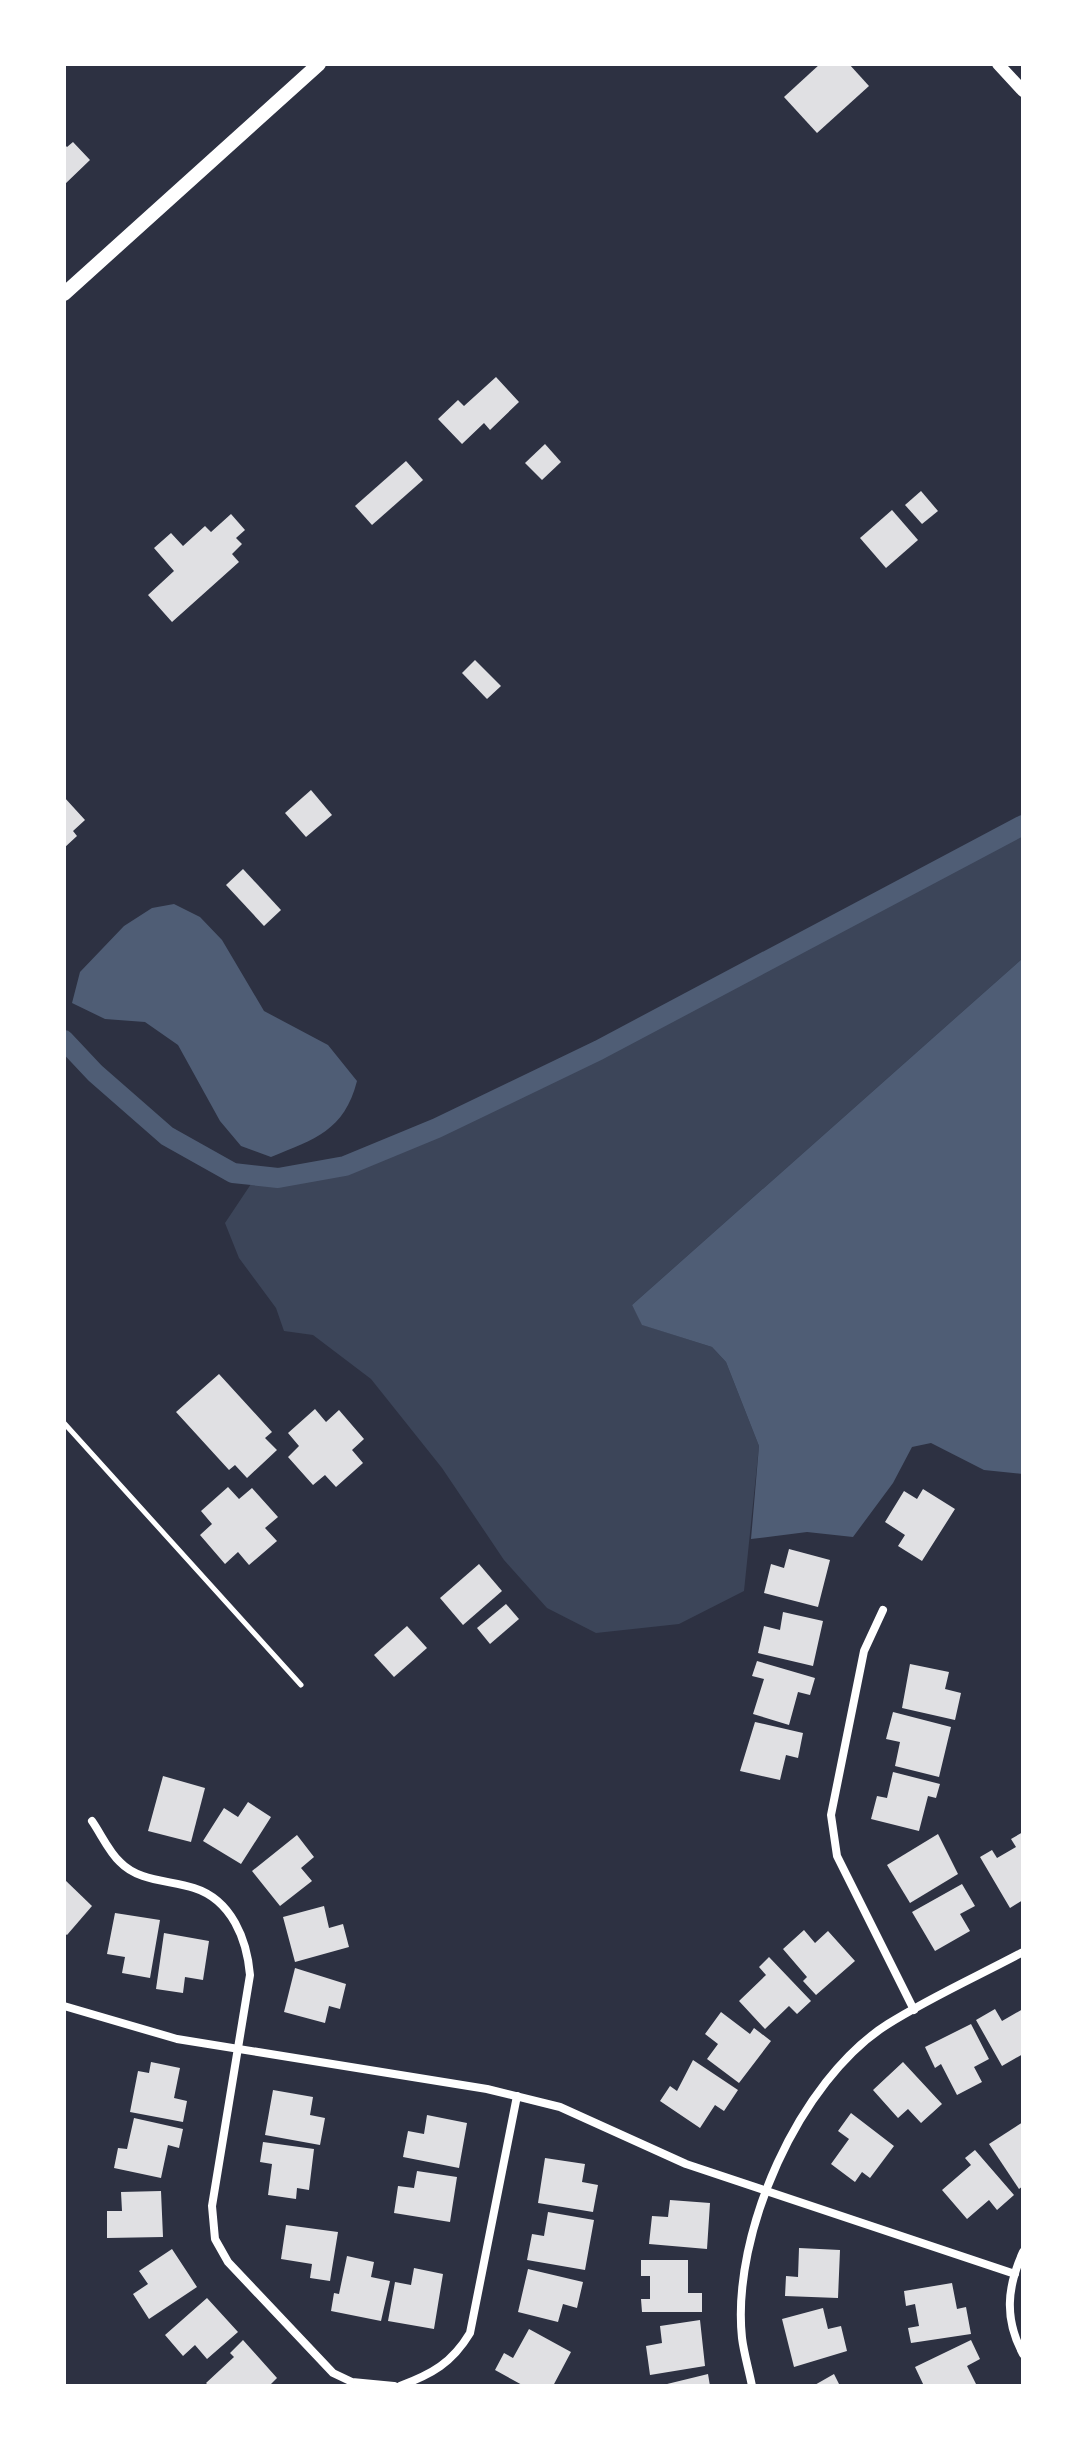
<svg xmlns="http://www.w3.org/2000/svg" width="1087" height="2450" font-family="Inter,sans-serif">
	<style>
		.green { fill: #3c4559 }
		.water { fill: #4f5d75 }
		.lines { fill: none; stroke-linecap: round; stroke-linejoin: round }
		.canal { stroke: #4f5d75; stroke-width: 20 }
		.building { fill: #e0e0e3 }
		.service { stroke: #fff; stroke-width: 5 }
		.minor { stroke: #fff; stroke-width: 8 }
		.tertiary { stroke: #fff; stroke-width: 12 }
		.secondary { stroke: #fff; stroke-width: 14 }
	</style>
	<rect width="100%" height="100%" fill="#2d3142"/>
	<path class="green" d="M1023 826V958L632 1305 643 1325 712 1347 726 1362 759 1446 744 1591 679 1624 596 1633 547 1608 504 1560 442 1468 371 1379 313 1335 284 1331 276 1308 239 1258 225 1223 251 1184 382 1161 681 1012Z"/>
	<g class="water">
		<path d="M174 904 200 917 222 940 264 1011 328 1045 357 1081C344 1131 315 1139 271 1157L241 1146 220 1121 178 1045 145 1022 105 1019 72 1003 80 972 124 926 152 908Z"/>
		<path d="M1023 958V1474L984 1470 931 1443 912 1447 893 1483 853 1537 807 1532 751 1539 759 1446 726 1362 712 1347 642 1325 632 1305Z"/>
	</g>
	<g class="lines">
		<path class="canal" d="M64 1040 95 1073 167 1136 233 1173 278 1178 345 1166 437 1128 599 1050 1023 825"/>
	</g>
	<g class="building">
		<path d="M820 64H849L869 86 817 133 784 97Z"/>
		<path d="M73 142 90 160 64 185V144L67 147Z"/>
		<path d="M496 377 519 402 490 430 484 423 462 444 438 419 458 400 464 406Z"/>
		<path d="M545 444 561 462 542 480 525 463Z"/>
		<path d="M406 461 423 480 372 525 355 506Z"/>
		<path d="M921 491 938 511 922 524 905 505Z"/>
		<path d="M892 510 918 540 886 568 860 538Z"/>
		<path d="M231 514 245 530 236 538 242 544 232 554 239 562 172 622 148 595 174 571 154 548 171 533 183 546 205 526 211 532Z"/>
		<path d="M475 660 501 686 487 699 462 673Z"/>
		<path d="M311 790 332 815 306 837 285 813Z"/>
		<path d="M64 797 85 820 73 831 77 836 64 848Z"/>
		<path d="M243 869 281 910 264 926 226 885Z"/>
		<path d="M219 1374 272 1432 265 1438 277 1450 247 1478 235 1465 229 1470 176 1412Z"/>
		<path d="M315 1409 326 1422 339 1410 364 1439 352 1450 363 1463 336 1487 325 1475 313 1485 288 1457 299 1446 288 1433Z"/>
		<path d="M228 1487 239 1499 252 1488 278 1517 265 1528 277 1541 249 1565 238 1552 225 1564 200 1535 212 1524 201 1511Z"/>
		<path d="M923 1489 955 1509 922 1561 898 1546 905 1535 885 1522 904 1491 917 1499Z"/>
		<path d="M789 1549 830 1560 818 1607 764 1593 771 1564 784 1568Z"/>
		<path d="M479 1564 502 1591 463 1625 440 1598Z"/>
		<path d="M506 1604 519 1619 490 1644 477 1628Z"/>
		<path d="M783 1612 823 1621 813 1666 758 1653 764 1626 780 1630Z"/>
		<path d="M407 1626 427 1648 394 1677 374 1655Z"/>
		<path d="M757 1661 815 1678 810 1695 798 1692 789 1725 753 1714 764 1679 752 1676Z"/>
		<path d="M910 1664 949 1672 945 1689 961 1693 955 1720 902 1708Z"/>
		<path d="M893 1712 951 1727 939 1777 895 1766 900 1742 886 1739Z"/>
		<path d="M755 1722 803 1733 798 1758 786 1755 780 1780 740 1771Z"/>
		<path d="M893 1772 940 1784 936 1798 928 1796 919 1831 871 1819 877 1796 887 1798Z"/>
		<path d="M163 1776 205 1788 191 1842 148 1831Z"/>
		<path d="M248 1802 271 1817 241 1864 203 1841 224 1808 238 1817Z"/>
		<path d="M1023 1832V1900L1010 1908 980 1857 992 1850 997 1858 1016 1847 1011 1839Z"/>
		<path d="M938 1834 958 1874 910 1903 887 1865Z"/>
		<path d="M297 1835 314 1857 301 1868 312 1881 280 1906 252 1871Z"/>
		<path d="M64 1879 92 1906 67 1935 64 1933Z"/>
		<path d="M962 1884 975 1906 960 1914 970 1931 935 1951 912 1912Z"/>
		<path d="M324 1906 329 1928 343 1924 349 1947 295 1962 283 1917Z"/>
		<path d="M115 1913 160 1920 150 1978 122 1973 125 1957 107 1954Z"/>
		<path d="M804 1930 815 1943 828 1931 855 1961 816 1995 803 1981 807 1977 783 1949Z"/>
		<path d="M164 1933 209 1941 203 1980 185 1977 183 1993 156 1989Z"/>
		<path d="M769 1957 811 2001 797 2014 789 2006 765 2029 739 2001 766 1975 759 1967Z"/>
		<path d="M295 1968 346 1984 340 2009 329 2006 325 2023 284 2012Z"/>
		<path d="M995 2009 1002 2021 1023 2009V2054L1002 2066 976 2020Z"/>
		<path d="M721 2012 750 2034 754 2028 771 2041 739 2083 707 2059 718 2044 705 2034Z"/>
		<path d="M971 2024 989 2059 974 2067 982 2082 957 2095 941 2064 935 2068 925 2047Z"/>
		<path d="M693 2060 738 2090 724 2111 715 2105 700 2128 660 2101 670 2086 677 2091Z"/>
		<path d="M151 2062 180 2068 174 2098 187 2101 183 2122 130 2112 138 2071 149 2073Z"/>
		<path d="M903 2062 942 2104 921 2123 908 2109 898 2118 873 2090Z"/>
		<path d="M273 2090 313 2097 310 2115 325 2118 320 2145 265 2135Z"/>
		<path d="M851 2113 894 2146 870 2178 862 2172 855 2182 831 2164 849 2139 838 2131Z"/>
		<path d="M427 2115 467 2123 459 2168 403 2157 408 2131 424 2134Z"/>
		<path d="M134 2118 183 2129 179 2148 168 2145 161 2178 114 2168 118 2148 127 2149Z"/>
		<path d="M1023 2122V2186L1019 2189 989 2144Z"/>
		<path d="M263 2142 314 2149 309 2190 297 2188 296 2199 268 2195 272 2164 260 2162Z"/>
		<path d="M975 2150 1014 2195 997 2210 989 2200 967 2219 942 2190 971 2165 965 2158Z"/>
		<path d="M545 2158 585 2164 582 2182 598 2185 593 2212 538 2203Z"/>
		<path d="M417 2171 457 2177 450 2222 394 2213 398 2186 414 2188Z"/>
		<path d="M161 2191 163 2237 107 2238V2211H122L121 2192Z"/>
		<path d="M670 2200 710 2203 707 2249 649 2244 652 2216 668 2217Z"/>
		<path d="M548 2212 594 2220 585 2270 527 2260 532 2234 544 2236Z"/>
		<path d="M286 2225 338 2232 330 2281 310 2278 312 2264 281 2259Z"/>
		<path d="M799 2248 840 2250 838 2298 785 2296 786 2276 798 2277Z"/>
		<path d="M172 2249 197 2287 149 2319 133 2294 148 2284 139 2271Z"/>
		<path d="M347 2256 374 2262 371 2277 390 2281 381 2321 331 2311 334 2293 339 2294Z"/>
		<path d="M641 2260H688V2293H702V2312H642L641 2299H650V2276H641Z"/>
		<path d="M414 2268 443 2274 434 2329 388 2321 395 2282 411 2285Z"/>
		<path d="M528 2269 583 2282 577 2308 563 2304 558 2322 518 2312Z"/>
		<path d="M952 2283 957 2309 966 2307 971 2334 911 2343 908 2328 919 2326 915 2304 906 2306 904 2291Z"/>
		<path d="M207 2298 238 2332 207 2359 195 2345 183 2356 165 2335Z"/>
		<path d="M823 2308 828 2329 841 2326 847 2351 794 2367 782 2319Z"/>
		<path d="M700 2320 705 2366 650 2375 646 2346 662 2343 660 2326Z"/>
		<path d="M529 2329 571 2352 553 2386H524L495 2370 504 2353 513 2358Z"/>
		<path d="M243 2340 277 2378 269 2386H209L206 2383 234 2357 230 2353Z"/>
		<path d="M971 2340 980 2359 967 2366 977 2386H924L915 2367Z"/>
		<path d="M708 2374 710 2386H663V2385Z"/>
		<path d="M834 2374 840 2386H813Z"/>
	</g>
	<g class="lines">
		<path class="service" d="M64 1423 301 1685"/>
		<g class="minor">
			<path d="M883 1610 864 1651 831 1815 837 1856 914 2010"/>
			<path d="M92 1821C101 1834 109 1852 120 1862 139 1882 170 1880 194 1888 232 1900 247 1940 250 1975L212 2206 215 2239 228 2262 333 2373 352 2382 394 2386"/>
			<path d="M64 2006 177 2039 487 2089 560 2107 686 2164 1015 2274"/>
			<path d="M1023 2252C1007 2287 1004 2319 1023 2354"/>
			<path d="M400 2386C432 2374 452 2363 470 2333L517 2096"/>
			<path d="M752 2386C749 2370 744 2354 742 2338 731 2234 799 2080 888 2024 931 1997 978 1976 1023 1952"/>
		</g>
		<path class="tertiary" d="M998 64 1023 91"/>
		<path class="secondary" d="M64 294 319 64"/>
	</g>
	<rect width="1087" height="2450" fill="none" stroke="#ffffff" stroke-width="132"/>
</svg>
